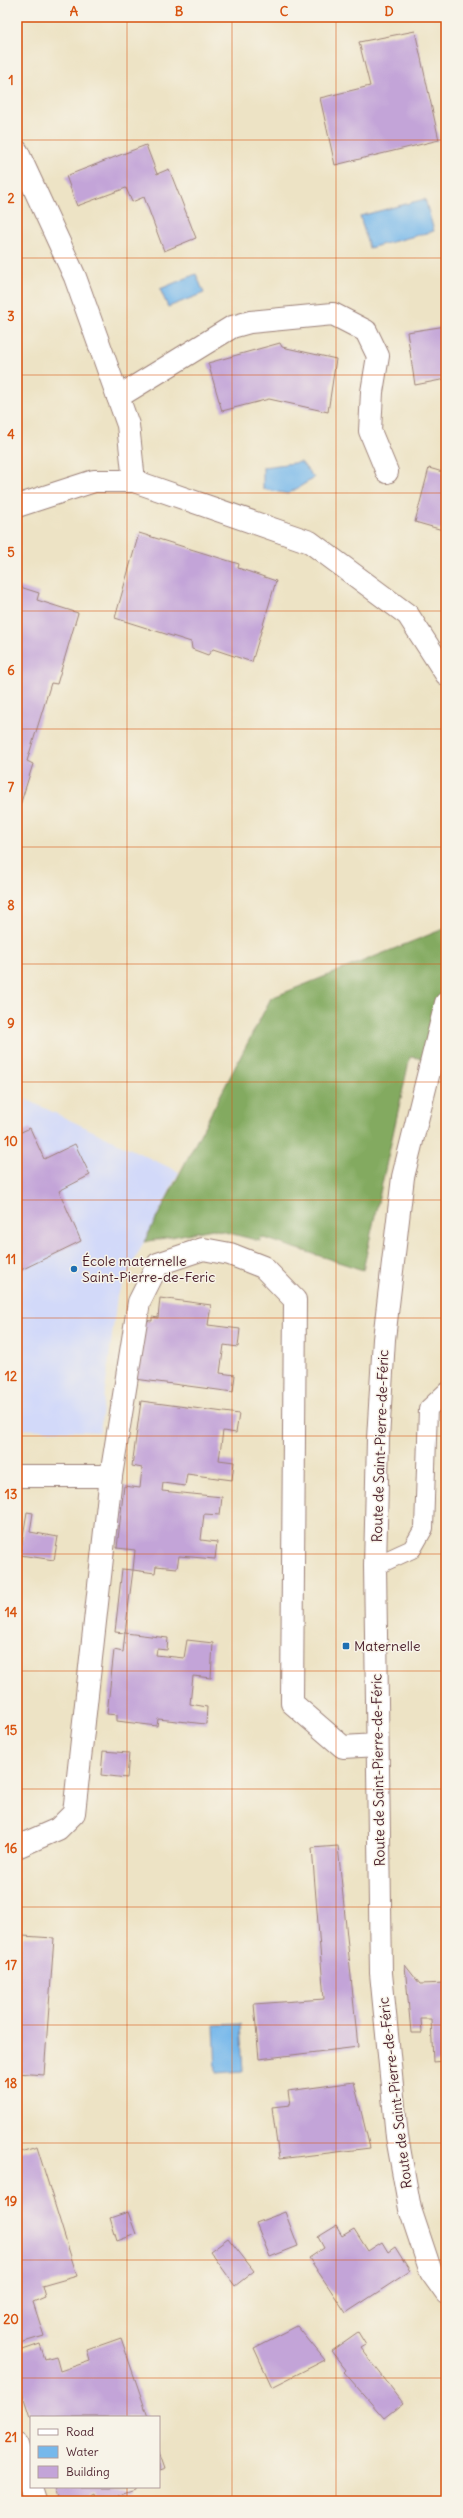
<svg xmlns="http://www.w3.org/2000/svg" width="463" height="2518" font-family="Delius,sans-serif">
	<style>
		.built { fill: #d2d9f9 }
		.forest { fill: #83aa60; stroke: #666446 }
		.water { fill: #76b8eb; stroke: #606c8b }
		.building { fill: #c3a4d8 }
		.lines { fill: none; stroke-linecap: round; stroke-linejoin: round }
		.service-casing { stroke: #9c8178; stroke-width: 20 }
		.minor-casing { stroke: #9c8178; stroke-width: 24 }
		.tertiary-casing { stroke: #9c8178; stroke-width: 24 }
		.service { stroke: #fff; stroke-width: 18 }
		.minor { stroke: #fff; stroke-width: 22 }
		.tertiary { stroke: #fff; stroke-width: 22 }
		.grid { fill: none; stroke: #d8530f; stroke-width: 1; stroke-opacity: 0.55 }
		.poi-dot { fill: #1f6fb2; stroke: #f7f3e8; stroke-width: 1.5 }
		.labels { text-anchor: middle; stroke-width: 3; stroke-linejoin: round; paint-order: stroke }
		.poi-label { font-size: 14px; fill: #4a1f2b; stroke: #f7f3e8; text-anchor: start }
		.street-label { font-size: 14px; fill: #4a1f2b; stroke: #f7f3e8 }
		.neatline { fill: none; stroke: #d8530f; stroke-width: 1.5 }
		.grid-label { font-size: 13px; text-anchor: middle; font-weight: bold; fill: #d8530f }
	</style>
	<rect width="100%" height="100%" fill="#f7f3e8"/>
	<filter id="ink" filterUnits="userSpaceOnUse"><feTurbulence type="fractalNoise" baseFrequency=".025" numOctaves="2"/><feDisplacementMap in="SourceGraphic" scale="8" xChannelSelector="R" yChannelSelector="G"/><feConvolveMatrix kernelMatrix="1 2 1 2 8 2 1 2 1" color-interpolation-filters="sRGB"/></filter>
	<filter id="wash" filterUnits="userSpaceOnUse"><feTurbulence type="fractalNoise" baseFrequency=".012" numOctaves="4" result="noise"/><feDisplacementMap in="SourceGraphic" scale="16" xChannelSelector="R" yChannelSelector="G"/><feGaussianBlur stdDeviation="0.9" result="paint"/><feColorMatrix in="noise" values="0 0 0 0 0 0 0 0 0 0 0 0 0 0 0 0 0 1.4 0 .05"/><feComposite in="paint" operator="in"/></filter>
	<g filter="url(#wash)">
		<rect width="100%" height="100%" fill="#ede3c5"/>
		<path class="built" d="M17 1095 179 1172 117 1296 100 1432 17 1429Z"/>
		<path class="forest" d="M446 928V1061L410 1057 363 1270 261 1237 260 1241 213 1229 144 1242 271 998Z"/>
		<g class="water">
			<path d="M425 199 434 231 369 248 360 216Z"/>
			<path d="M196 274 204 293 168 307 160 289Z"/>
			<path d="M301 462 314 478 288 494 263 489V467Z"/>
			<path d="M240 2024 243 2071 216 2073 214 2025Z"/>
		</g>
		<g id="blocks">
			<g class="building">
				<path d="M415 31 439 140 335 165 320 98 370 86 359 42Z"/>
				<path d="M146 145 157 174 169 169 196 238 164 251 144 197 132 202 126 188 77 206 66 176Z"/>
				<path d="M446 326V379L415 385 407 332Z"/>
				<path d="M280 343 282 347 336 359 328 412 269 399 222 411 208 363Z"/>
				<path d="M429 468 446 473V531L415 522Z"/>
				<path d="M139 533 239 564 238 568 276 581 252 662 213 649 208 655 192 649 191 642 115 618Z"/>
				<path d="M17 586 39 593 37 600 78 613 57 684 51 683 27 761 33 764 17 815Z"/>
				<path d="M30 1128 44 1159 75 1144 90 1175 59 1191 81 1241 17 1272V1134Z"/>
				<path d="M160 1298 211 1305 208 1325 240 1329 238 1347 224 1345 220 1373 235 1375 233 1392 135 1379 143 1320 152 1321V1317L158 1318Z"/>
				<path d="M141 1401 239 1414 236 1433 223 1431 219 1460 234 1462 232 1480 187 1474 185 1486 163 1483 162 1491 222 1497 220 1515 204 1514 201 1540 217 1542 215 1559 179 1556 177 1568 156 1566 155 1573 133 1570 135 1550 117 1548 124 1486 140 1488 142 1468 132 1466Z"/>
				<path d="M27 1512 33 1513 30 1532 58 1537 54 1560 20 1555Z"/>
				<path d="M122 1569 133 1570 125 1633 115 1632Z"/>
				<path d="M125 1633 168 1638 167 1650 157 1649 156 1655 184 1658 187 1640 213 1643 211 1678 193 1676 190 1704 207 1707 206 1724 158 1719 157 1726 117 1721V1715L107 1714 114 1650 123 1652Z"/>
				<path d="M103 1751 129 1753 127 1778 101 1775Z"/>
				<path d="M338 1846 358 2047 259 2059 254 2004 324 1999 312 1848Z"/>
				<path d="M23 1936 54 1938 44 2075 17 2073V1946L22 1947Z"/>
				<path d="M405 1965 420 1984 446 1983V2061L433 2062 431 2019H421L422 2033H411Z"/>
				<path d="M354 2082 370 2148 279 2159 272 2107 290 2105 288 2091Z"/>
				<path d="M37 2147 77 2276 42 2286 45 2297 33 2302 44 2336 17 2344V2153Z"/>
				<path d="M128 2212 136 2234 117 2241 110 2218Z"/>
				<path d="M285 2212 298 2246 270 2257 256 2223Z"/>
				<path d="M336 2226 342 2236 354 2229 368 2251 382 2242 388 2252 395 2247 410 2271 346 2313 309 2258 324 2248 318 2237Z"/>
				<path d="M228 2238 254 2271 235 2286 210 2251Z"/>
				<path d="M297 2326 325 2360 272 2387 254 2348Z"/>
				<path d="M358 2332 366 2345 361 2348 403 2403 384 2418 344 2372 346 2370 331 2351Z"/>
				<path d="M121 2338 148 2417H30L17 2377V2352L40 2344 45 2359 56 2356 60 2371 90 2361 87 2350Z"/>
				<path d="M159 2452 165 2469 159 2471Z"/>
				<path d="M54 2487H135V2490L103 2501H96L94 2493 90 2495 92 2501H58Z"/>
			</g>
		</g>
	</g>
	<g filter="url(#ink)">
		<use href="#blocks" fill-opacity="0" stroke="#9c8178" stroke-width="1"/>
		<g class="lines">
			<defs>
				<path id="service" d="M375 1566 412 1549 424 1528 428 1409 446 1392"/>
				<g id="minor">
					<path d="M17 151 75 277 118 397"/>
					<path d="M387 472 370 431 372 392 378 356 366 331 333 314 250 322 232 327 118 397 128 425 134 481 310 542 408 615 446 674"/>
					<path d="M17 506 94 481H134"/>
					<path d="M17 1476H111"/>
					<path d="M17 1847 58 1829 74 1813 111 1476 139 1302 158 1264 203 1249 230 1254 263 1267 295 1300 292 1703 343 1747 377 1745"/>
					<path d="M17 2444 35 2501"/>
				</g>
				<path id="tertiary" d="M446 1003 403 1177 384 1339 378 1439 375 1566 381 1973 397 2137 410 2209 431 2272 446 2293"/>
			</defs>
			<use href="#service" class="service-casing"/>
			<use href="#minor" class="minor-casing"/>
			<use href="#tertiary" class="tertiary-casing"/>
			<use href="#service" class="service"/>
			<use href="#minor" class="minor"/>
			<use href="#tertiary" class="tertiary"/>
		</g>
	</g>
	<path class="grid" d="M127 17V2417M232 17V2501M336 17V2501M17 140H446M17 258H446M17 375H446M17 493H446M17 611H446M17 729H446M17 847H446M17 964H446M17 1082H446M17 1200H446M17 1318H446M17 1436H446M17 1554H446M17 1671H446M17 1789H446M17 1907H446M17 2025H446M17 2143H446M17 2260H446M17 2378H446M127 2487V2501"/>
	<g class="poi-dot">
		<circle cx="74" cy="1269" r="4"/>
		<rect x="342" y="1642" width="8" height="8" rx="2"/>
	</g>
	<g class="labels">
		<g class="poi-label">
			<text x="82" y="1266">École maternelle<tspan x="82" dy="16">Saint-Pierre-de-Feric</tspan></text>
			<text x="354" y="1651">Maternelle</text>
		</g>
		<g class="street-label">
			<text transform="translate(380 1446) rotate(-88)" y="5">Route de Saint-Pierre-de-Féric</text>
			<text transform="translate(378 1770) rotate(-91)" y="5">Route de Saint-Pierre-de-Féric</text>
			<text transform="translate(395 2093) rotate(-97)" y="5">Route de Saint-Pierre-de-Féric</text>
		</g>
	</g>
	<rect width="463" height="2518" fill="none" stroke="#f7f3e8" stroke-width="44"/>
	<rect x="30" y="2416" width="130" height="72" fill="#f7f3e8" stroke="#b29e9c"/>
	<rect x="38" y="2429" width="20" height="6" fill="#ffffff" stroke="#b29e9c"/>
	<text x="66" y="2436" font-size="12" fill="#4a1f2b">Road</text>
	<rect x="38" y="2446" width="20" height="12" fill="#76b8eb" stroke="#b29e9c"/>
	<text x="66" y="2456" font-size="12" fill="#4a1f2b">Water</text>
	<rect x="38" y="2466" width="20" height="12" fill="#c3a4d8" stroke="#b29e9c"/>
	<text x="66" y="2476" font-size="12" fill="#4a1f2b">Building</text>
	<rect x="22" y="22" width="419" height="2474" class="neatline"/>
	<g class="grid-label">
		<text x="74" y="16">A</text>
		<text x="179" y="16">B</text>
		<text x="284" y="16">C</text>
		<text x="389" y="16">D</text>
		<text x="11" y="85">1</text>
		<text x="11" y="203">2</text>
		<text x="11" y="321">3</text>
		<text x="11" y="439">4</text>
		<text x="11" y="557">5</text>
		<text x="11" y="675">6</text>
		<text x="11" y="792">7</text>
		<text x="11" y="910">8</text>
		<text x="11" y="1028">9</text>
		<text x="11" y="1146">10</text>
		<text x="11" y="1264">11</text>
		<text x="11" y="1381">12</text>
		<text x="11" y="1499">13</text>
		<text x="11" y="1617">14</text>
		<text x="11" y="1735">15</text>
		<text x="11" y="1853">16</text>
		<text x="11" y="1970">17</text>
		<text x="11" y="2088">18</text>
		<text x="11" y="2206">19</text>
		<text x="11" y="2324">20</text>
		<text x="11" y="2442">21</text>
	</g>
</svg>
